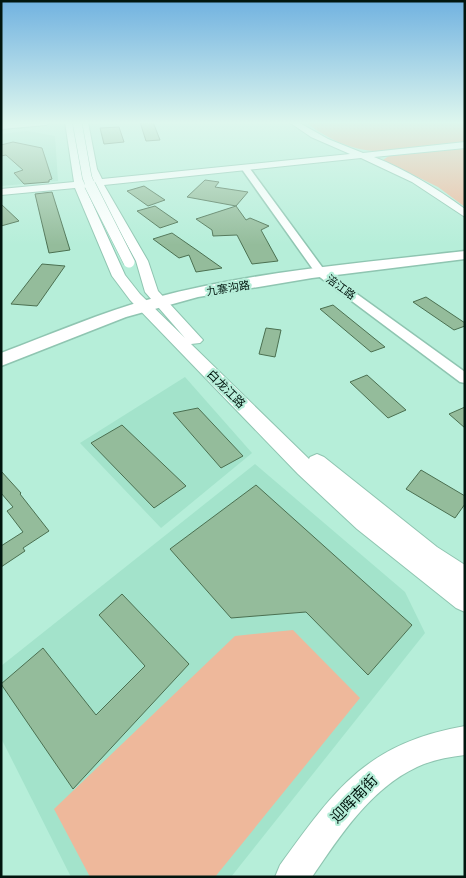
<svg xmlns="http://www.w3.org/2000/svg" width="466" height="878" font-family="Commissioner,'Noto Sans SC',sans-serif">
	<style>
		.built { fill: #a3e3cb }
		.green { fill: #eeb89b }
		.building { fill: #94bc9b; stroke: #4b7051 }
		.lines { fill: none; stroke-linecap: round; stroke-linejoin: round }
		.primary-tunnel { stroke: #9bcdbb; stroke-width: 11; stroke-dasharray: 11 5.5; stroke-linecap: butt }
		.minor-casing { stroke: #8fc5b1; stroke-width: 3 }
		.tertiary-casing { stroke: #8fc5b1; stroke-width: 2 }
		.secondary-casing { stroke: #8fc5b1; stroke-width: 3 }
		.primary-casing { stroke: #8fc5b1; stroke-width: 2 }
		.minor { fill: #fff; fill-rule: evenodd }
		.tertiary { fill: #fff; fill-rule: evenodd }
		.secondary { fill: #fff; fill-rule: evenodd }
		.primary { fill: #fff; fill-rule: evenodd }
		.tertiary-bridge-far1-casing { stroke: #8fc5b1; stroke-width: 10; stroke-linecap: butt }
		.tertiary-bridge-casing { stroke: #8fc5b1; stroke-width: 12; stroke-linecap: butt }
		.tertiary-bridge-far1 { stroke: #fff; stroke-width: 9 }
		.tertiary-bridge { stroke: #fff; stroke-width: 11 }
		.labels { text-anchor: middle; stroke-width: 4.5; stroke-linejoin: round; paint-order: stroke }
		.far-street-label { font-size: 11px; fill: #01150e; stroke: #b6eed9 }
		.street-label { font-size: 12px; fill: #01150e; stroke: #b6eed9 }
		.near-street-label { font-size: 15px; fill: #01150e; stroke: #b6eed9 }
	</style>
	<rect width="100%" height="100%" fill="#b6eed9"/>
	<g class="built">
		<path d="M27 131 55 136 58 181 1 186V134Z"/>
		<path d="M185 377 252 453 161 528 80 443Z"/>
		<path d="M255 464 405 592 425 633 231 877H71L1 738V666Z"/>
	</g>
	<g class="green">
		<path d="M306 122H465V143C436 145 406 150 376 151 353 151 323 137 306 122Z"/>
		<path d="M465 148V207L438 187 383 160 389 156Z"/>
		<path d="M293 630 360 698 215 877H90L54 809 235 636Z"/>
	</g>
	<g class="building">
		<path d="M140 122H153L160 140 146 141Z"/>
		<path d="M119 127 124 142 104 144 100 128Z"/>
		<path d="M13 142 42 148 52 179 49 180V182L24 184 14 173 23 170 6 155 1 156V145Z"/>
		<path d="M205 180 219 182 215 187 248 192 236 206 187 197Z"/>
		<path d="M144 186 165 200 148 206 127 191Z"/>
		<path d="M52 192 70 250 49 253 35 194Z"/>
		<path d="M1 204 19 221 1 226Z"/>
		<path d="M155 206 178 222 160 228 137 211Z"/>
		<path d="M236 206 246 220 250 218 269 226 261 230 278 261 252 264 237 235 213 236 212 230 196 219Z"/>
		<path d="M172 233 198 251 222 268 196 272 189 255 179 258 153 239Z"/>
		<path d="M42 264 65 266 37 306 11 304Z"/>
		<path d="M426 297 465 323V326L454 330 413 302Z"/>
		<path d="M333 305 385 347 371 352 320 309Z"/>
		<path d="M266 328 281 330 275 357 259 354Z"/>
		<path d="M367 375 406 410 388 418 350 382Z"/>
		<path d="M465 407V428L449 414Z"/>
		<path d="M198 408 243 456 221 468 173 413Z"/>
		<path d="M122 425 186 486 154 508 91 443Z"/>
		<path d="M421 470 465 496V504L455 518 406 489Z"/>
		<path d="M1 471 21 493 20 494 49 531 23 548 25 551 1 567V546L23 532 7 511 13 507 1 493Z"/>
		<path d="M256 485 412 625 368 675 306 612 231 618 170 549Z"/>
		<path d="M122 594 189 664 73 789 1 684 43 648 96 715 145 666 99 615Z"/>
	</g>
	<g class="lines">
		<path class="primary-tunnel" d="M1 125 30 122"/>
		<defs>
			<path id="minor" d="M242 166H248L325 271 465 372V383L460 382 317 275 241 168Z"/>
			<g id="tertiary">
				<path d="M65 122H73L83 181 92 180 87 169 80 122H88L97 169 102 179 350 154 311 137 289 122H298L328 139 363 153 465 142V148L374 157C407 170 436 188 465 209V217L412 182 361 158 104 185 148 261 158 291 203 340 200 343 191 344 309 459 310 457 317 454 324 457 437 547 465 565V612L456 608 357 529 298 474 130 300 112 276 75 188 1 195V189L74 182ZM95 186 136 261 145 292 185 338 140 294 125 275 85 187Z"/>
				<path d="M465 726V755C448 757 432 760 417 767 370 789 340 836 312 877H275L280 865C335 789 367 743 465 726Z"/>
			</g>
			<path id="secondary" d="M465 251V259L312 278 198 297 126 317 1 366V353C52 334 102 312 154 298 255 271 361 263 465 251Z"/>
			<path id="primary" d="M51 122 46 125 1 129V123Z"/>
		</defs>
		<use href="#minor" class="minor-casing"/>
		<use href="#tertiary" class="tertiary-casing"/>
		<use href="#secondary" class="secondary-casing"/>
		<use href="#primary" class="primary-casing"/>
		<use href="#minor" class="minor"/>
		<use href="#tertiary" class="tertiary"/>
		<use href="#secondary" class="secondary"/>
		<use href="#primary" class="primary"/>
		<defs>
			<path id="tertiary-bridge-far1" d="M77 122 87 177 91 187"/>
			<path id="tertiary-bridge" d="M90 185 129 262"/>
		</defs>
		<use href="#tertiary-bridge-far1" class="tertiary-bridge-far1-casing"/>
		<use href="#tertiary-bridge" class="tertiary-bridge-casing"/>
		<use href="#tertiary-bridge-far1" class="tertiary-bridge-far1"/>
		<use href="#tertiary-bridge" class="tertiary-bridge"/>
	</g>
	<linearGradient id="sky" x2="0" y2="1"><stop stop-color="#71b2e0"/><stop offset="0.5" stop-color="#def7ee"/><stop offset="1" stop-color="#def7ee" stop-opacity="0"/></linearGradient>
	<rect width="466" height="245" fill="url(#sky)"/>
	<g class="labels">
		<g class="far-street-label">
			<text transform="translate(341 287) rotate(36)" y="4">涪江路</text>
			<text transform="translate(228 288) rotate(-9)" y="4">九寨沟路</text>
		</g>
		<g class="street-label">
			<text transform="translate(226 389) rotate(45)" y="4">白龙江路</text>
		</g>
		<g class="near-street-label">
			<text transform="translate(354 799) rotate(-46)" y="5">迎晖南街</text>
		</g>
	</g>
	<rect width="466" height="878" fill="none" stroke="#01150e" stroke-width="5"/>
</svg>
